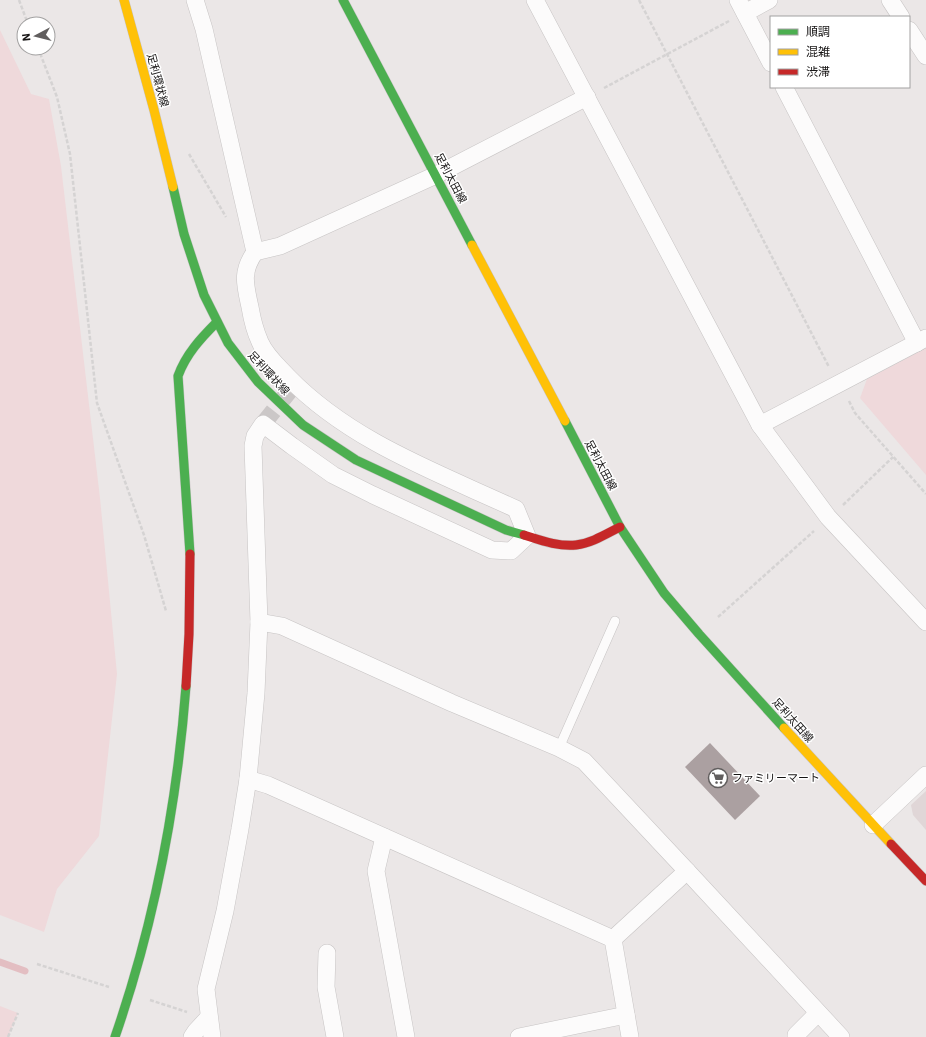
<svg xmlns="http://www.w3.org/2000/svg" width="926" height="1037" font-family="'IBM Plex Sans','Noto Sans JP',sans-serif">
	<style>
		.built { fill: #e0d6d7 }
		.green { fill: #efd9db }
		.lines { fill: none; stroke-linecap: round; stroke-linejoin: round }
		.stream { stroke: #e3bec2; stroke-width: 7 }
		.building { fill: #aba0a1 }
		.street-tunnel { stroke: #cbc7c7; stroke-width: 17; stroke-dasharray: 17 8; stroke-linecap: butt }
		.lane-casing { stroke: #c7c4c4; stroke-width: 10 }
		.street-casing { stroke: #c7c4c4; stroke-width: 18 }
		.fast-casing { stroke: #c7c4c4; stroke-width: 10 }
		.slow-casing { stroke: #c7c4c4; stroke-width: 10 }
		.jam-casing { stroke: #c7c4c4; stroke-width: 10 }
		.path { stroke: #d5d3d3; stroke-width: 2.5; stroke-dasharray: 4 2; stroke-linecap: butt }
		.lane { stroke: #fcfbfb; stroke-width: 9 }
		.street { stroke: #fcfbfb; stroke-width: 17 }
		.fast { stroke: #4caf50; stroke-width: 9 }
		.slow { stroke: #ffc107; stroke-width: 9 }
		.jam { stroke: #c62828; stroke-width: 9 }
		.labels { text-anchor: middle; stroke-width: 3; stroke-linejoin: round; paint-order: stroke }
		.street-label { font-size: 11px; fill: #161414; stroke: #fff }
		.poi-label { font-size: 11px; fill: #161414; stroke: #fff; text-anchor: start }
	</style>
	<rect width="100%" height="100%" fill="#ebe7e7"/>
	<path class="built" d="M926 791V830L913 815 911 805Z"/>
	<g class="green">
		<path d="M0 30 31 94 49 99 61 166 100 498 117 674 99 836 57 889 44 932 0 915Z"/>
		<path d="M926 348V475L860 398 867 379Z"/>
		<path d="M0 1006 18 1013 8 1037H0Z"/>
	</g>
	<g class="lines">
		<path class="stream" d="M0 962 25 971"/>
	</g>
	<path class="building" d="M710 743 760 796 735 820 685 767Z"/>
	<g class="lines">
		<path class="street-tunnel" d="M263 424 295 384"/>
		<defs>
			<path id="lane" d="M559 748 615 621"/>
			<g id="street">
				<path d="M195 0 204 29 255 252"/>
				<path d="M535 0 760 425 828 517 926 622"/>
				<path d="M738 0 771 63"/>
				<path d="M890 0 901 17"/>
				<path d="M745 13 769 0"/>
				<path d="M909 30 926 56"/>
				<path d="M784 87 917 343"/>
				<path d="M760 425 926 338"/>
				<path d="M259 622 282 626 452 703 559 748 584 761 687 871 841 1037"/>
				<path d="M248 779 268 785 613 939"/>
				<path d="M873 825 926 775"/>
				<path d="M384 837 376 871 406 1037"/>
				<path d="M327 953 326 987 335 1037"/>
				<path d="M192 1037 196 1031 209 1017"/>
				<path d="M212 1037 206 989 225 911 240 829 248 779 256 693 259 622 253 446 255 436 263 424 292 446 333 475 373 495 492 550 511 551 527 536 516 509C436 472 350 441 288 377 278 366 266 356 260 342 255 331 252 319 250 307 245 284 241 272 255 252L280 246 436 175 587 97"/>
				<path d="M519 1037 626 1015"/>
				<path d="M630 1037 613 939 687 871"/>
				<path d="M796 1037V1035L818 1013"/>
			</g>
			<g id="fast">
				<path d="M343 0 472 245"/>
				<path d="M173 187 184 234 204 295 228 343 258 382 303 425 356 460 506 530 524 535"/>
				<path d="M565 421 620 527 664 593 699 634 784 728"/>
				<path d="M190 554 178 376C186 354 201 338 217 322"/>
				<path d="M115 1037C154 924 177 805 186 686"/>
			</g>
			<g id="slow">
				<path d="M124 0 154 110 173 187"/>
				<path d="M472 245 565 421"/>
				<path d="M784 728 891 844"/>
			</g>
			<g id="jam">
				<path d="M524 535C540 540 559 547 576 545 592 543 606 534 620 527"/>
				<path d="M186 686 189 634 190 554"/>
				<path d="M891 844 926 881"/>
			</g>
		</defs>
		<use href="#lane" class="lane-casing"/>
		<use href="#street" class="street-casing"/>
		<use href="#fast" class="fast-casing"/>
		<use href="#slow" class="slow-casing"/>
		<use href="#jam" class="jam-casing"/>
		<g class="path">
			<path d="M19 0 28 24"/>
			<path d="M639 0 829 367"/>
			<path d="M38 48 57 97 70 154 97 403 144 535 166 611"/>
			<path d="M604 88 729 21"/>
			<path d="M189 154 226 217"/>
			<path d="M849 401 855 413 926 494"/>
			<path d="M843 505 893 457"/>
			<path d="M718 617 814 531"/>
			<path d="M37 964 109 987"/>
			<path d="M150 1000 187 1012"/>
			<path d="M8 1037 18 1013"/>
		</g>
		<use href="#lane" class="lane"/>
		<use href="#street" class="street"/>
		<use href="#fast" class="fast"/>
		<use href="#slow" class="slow"/>
		<use href="#jam" class="jam"/>
	</g>
	<defs>
		<symbol id="supermarket-ring" viewBox="-11 -11 22 22"><circle r="9.5" fill="#fff" stroke="#615e5e" stroke-width="1.5"/><path d="M-6-5.5h2.5l.6 2H6L4.5 2H-2.5L-4.4-4H-6ZM-1.5 3.2a1.3 1.3 0 1 0 .1 0ZM3 3.2a1.3 1.3 0 1 0 .1 0Z" fill="#615e5e"/></symbol>
	</defs>
	<g fill-rule="evenodd">
		<use href="#supermarket-ring" x="707" y="767" width="22" height="22"/>
	</g>
	<g class="labels">
		<g class="street-label">
			<text transform="translate(158 80) rotate(75)" y="4">足利環状線</text>
			<text transform="translate(451 178) rotate(62)" y="4">足利太田線</text>
			<text transform="translate(269 373) rotate(47)" y="4">足利環状線</text>
			<text transform="translate(601 465) rotate(62)" y="4">足利太田線</text>
			<text transform="translate(793 720) rotate(48)" y="4">足利太田線</text>
		</g>
		<g class="poi-label">
			<text x="732" y="782">ファミリーマート</text>
		</g>
	</g>
	<rect x="770" y="16" width="140" height="72" fill="#ffffff" stroke="#a2a1a1"/>
	<rect x="778" y="29" width="20" height="6" fill="#4caf50" stroke="#a2a1a1"/>
	<text x="806" y="36" font-size="12" fill="#161414">順調</text>
	<rect x="778" y="49" width="20" height="6" fill="#ffc107" stroke="#a2a1a1"/>
	<text x="806" y="56" font-size="12" fill="#161414">混雑</text>
	<rect x="778" y="69" width="20" height="6" fill="#c62828" stroke="#a2a1a1"/>
	<text x="806" y="76" font-size="12" fill="#161414">渋滞</text>
	<g transform="translate(36 36) rotate(263)"><circle r="19" fill="#ffffff" stroke="#a2a1a1"/>
	<path d="M0-3L7 15L0 10L-7 15Z" fill="#615e5e"/>
	<text y="-6" font-size="11" font-weight="bold" text-anchor="middle" fill="#161414">N</text>
	</g>
</svg>
